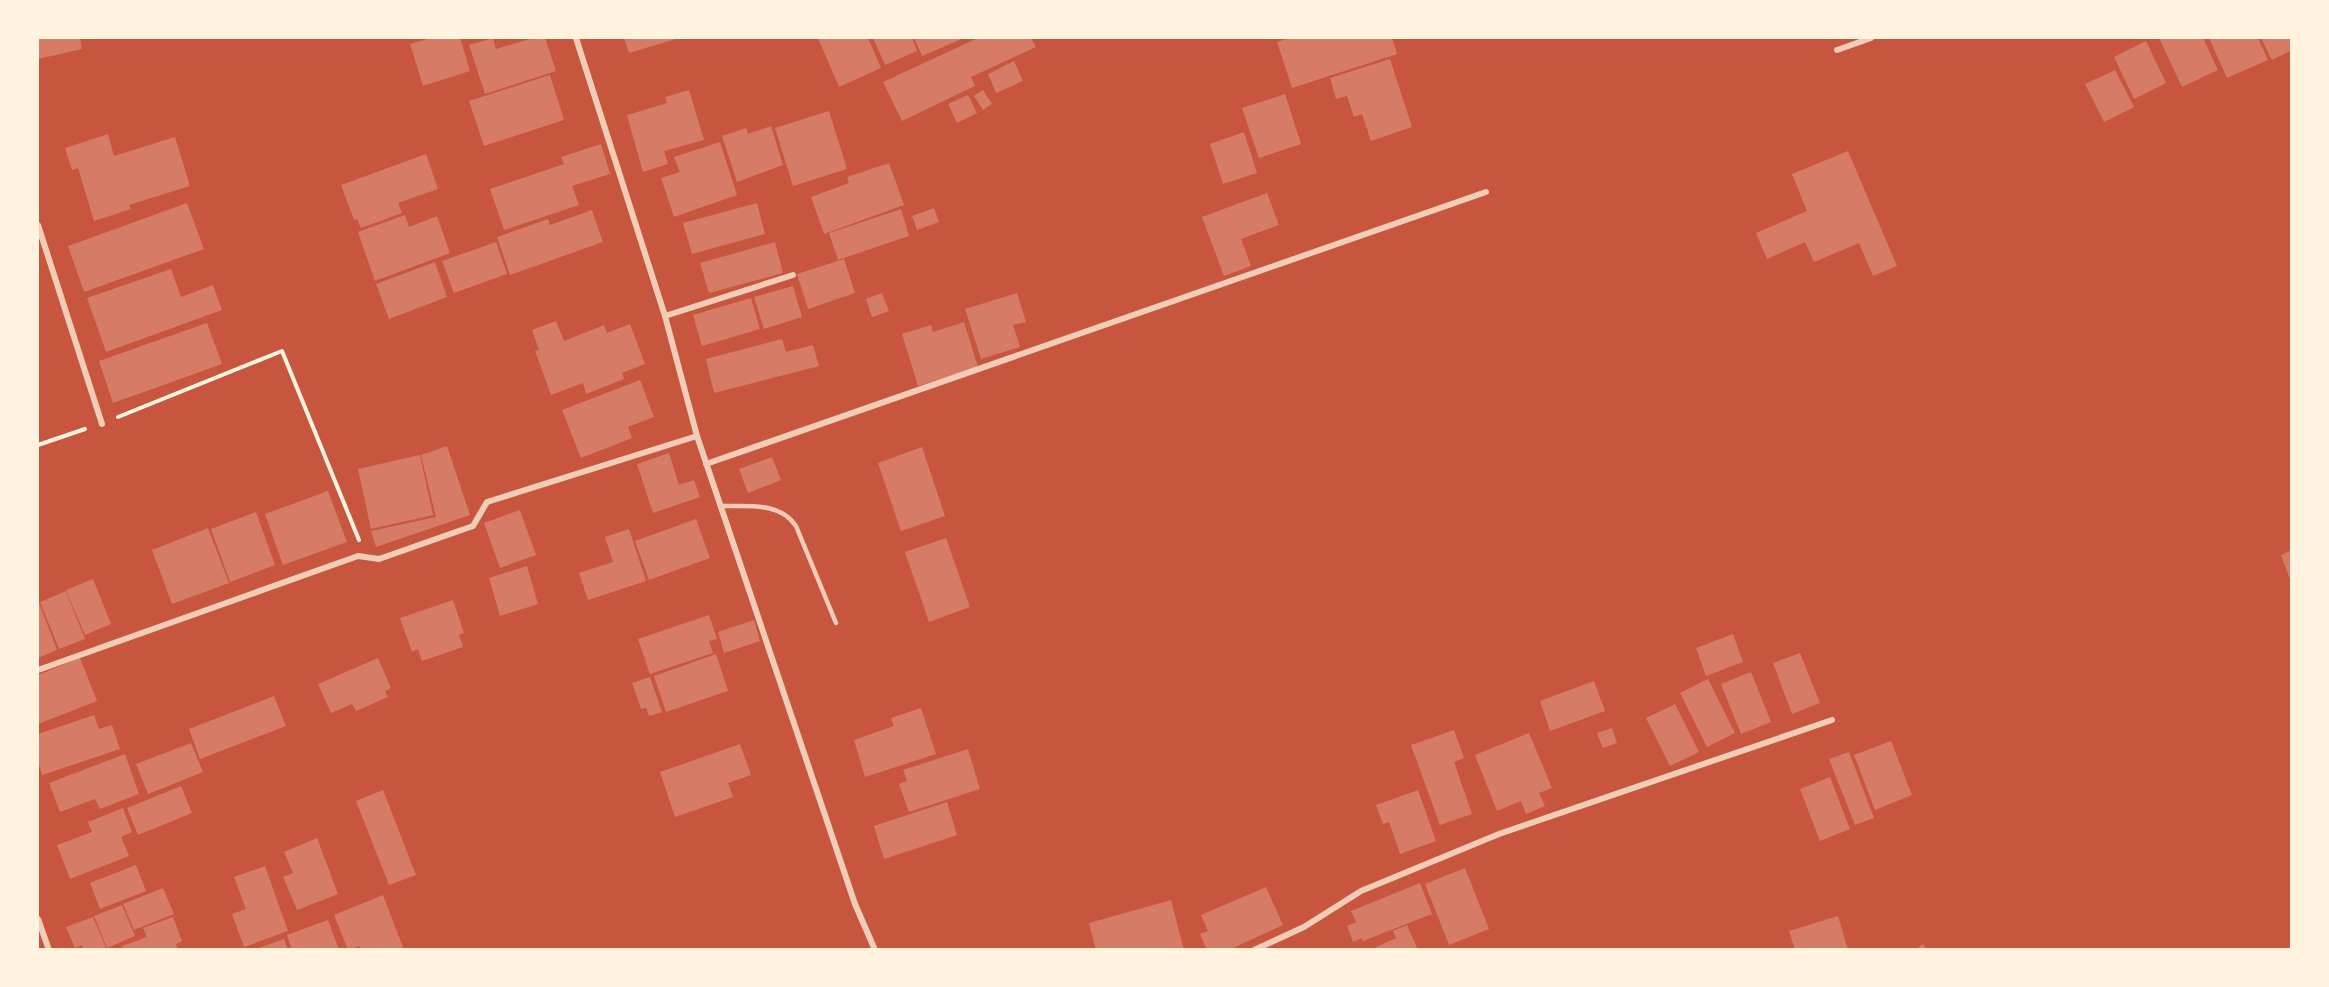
<svg xmlns="http://www.w3.org/2000/svg" width="2329" height="987" font-family="Quicksand,sans-serif">
	<style>
		.building { fill: #d67c66 }
		.lines { fill: none; stroke-linecap: round; stroke-linejoin: round }
		.path { stroke: #fff3e0; stroke-width: 4 }
		.service { stroke: #f1ccb7; stroke-width: 4.5 }
		.minor { stroke: #f1ccb7; stroke-width: 6 }
	</style>
	<rect width="100%" height="100%" fill="#c8553d"/>
	<g class="building">
		<path d="M38 38H80L82 49 38 59Z"/>
		<path d="M431 38H460L470 71 423 86 410 44Z"/>
		<path d="M493 38 496 49 533 38H545L556 71 485 94 469 45Z"/>
		<path d="M624 38H679L629 53Z"/>
		<path d="M818 38H868L881 68 839 87Z"/>
		<path d="M873 38H912L917 51 885 65Z"/>
		<path d="M914 38H964L922 56Z"/>
		<path d="M978 38H1031L1036 47 971 77 975 86 902 121 883 82Z"/>
		<path d="M1290 38H1392L1397 54 1292 88 1277 42Z"/>
		<path d="M2159 38H2203L2218 70 2182 87Z"/>
		<path d="M2209 38H2258L2268 60 2227 78Z"/>
		<path d="M2261 38H2292V50L2272 60Z"/>
		<path d="M2146 41 2166 83 2134 99 2114 57Z"/>
		<path d="M1390 59 1412 127 1371 141 1362 114 1354 117 1347 96 1336 99 1330 78Z"/>
		<path d="M1014 61 1023 81 996 93 988 74Z"/>
		<path d="M2115 70 2134 107 2104 122 2085 84Z"/>
		<path d="M550 75 564 120 484 146 469 101Z"/>
		<path d="M689 90 704 140 664 151 668 164 643 172 627 115 667 103 665 97Z"/>
		<path d="M983 90 992 104 983 110 974 96Z"/>
		<path d="M1285 94 1301 144 1259 158 1242 108Z"/>
		<path d="M968 95 977 113 957 123 948 104Z"/>
		<path d="M829 111 847 169 793 186 775 128Z"/>
		<path d="M771 126 783 165 737 182 722 136 746 128 748 134Z"/>
		<path d="M1244 132 1257 173 1223 184 1210 144Z"/>
		<path d="M108 134 114 156 175 137 190 186 129 205 131 209 94 221 78 168 72 170 65 148Z"/>
		<path d="M720 142 737 195 674 217 661 178 680 172 674 157Z"/>
		<path d="M601 144 610 174 572 186 579 205 504 230 490 189 564 164 561 157Z"/>
		<path d="M1848 151 1897 266 1873 276 1859 243 1814 262 1805 242 1767 259 1756 233 1807 211 1792 174Z"/>
		<path d="M426 154 438 189 398 203 402 213 361 228 357 219 354 220 341 185Z"/>
		<path d="M889 163 904 205 824 234 811 197 849 183 847 177Z"/>
		<path d="M1267 193 1279 225 1241 239 1251 266 1224 276 1202 217Z"/>
		<path d="M187 203 204 249 84 292 68 246Z"/>
		<path d="M757 203 765 234 692 254 683 223Z"/>
		<path d="M934 208 939 222 917 230 912 216Z"/>
		<path d="M901 209 909 236 838 260 829 233Z"/>
		<path d="M592 210 603 242 510 275 497 237 548 219 550 225Z"/>
		<path d="M405 215 409 227 437 216 450 253 375 281 358 232Z"/>
		<path d="M496 242 507 274 454 293 442 261Z"/>
		<path d="M775 242 783 273 709 293 700 263Z"/>
		<path d="M844 259 855 293 808 309 797 274Z"/>
		<path d="M435 262 447 297 389 319 376 284Z"/>
		<path d="M171 269 181 297 213 285 222 310 106 352 87 298Z"/>
		<path d="M793 286 802 317 764 329 754 297Z"/>
		<path d="M882 293 889 311 872 317 866 299Z"/>
		<path d="M1017 293 1026 322 1013 325 1020 347 981 359 965 309Z"/>
		<path d="M751 298 760 329 702 346 693 315Z"/>
		<path d="M556 321 564 341 604 325 607 333 630 324 645 364 622 373 624 379 586 394 583 383 551 395 535 351 539 350 532 330Z"/>
		<path d="M964 322 978 367 918 386 902 334 931 325 933 332Z"/>
		<path d="M207 323 222 364 113 403 99 361Z"/>
		<path d="M782 339 786 352 813 345 819 366 714 393 706 359Z"/>
		<path d="M640 380 654 417 628 427 632 438 581 458 562 410Z"/>
		<path d="M447 446 470 515 376 547 371 531 436 517 421 455Z"/>
		<path d="M922 447 945 516 901 531 878 463Z"/>
		<path d="M669 453 679 485 694 480 700 497 653 513 637 464Z"/>
		<path d="M420 455 433 515 371 529 358 469Z"/>
		<path d="M772 457 781 480 748 493 739 469Z"/>
		<path d="M328 491 347 542 283 565 265 514Z"/>
		<path d="M520 510 536 555 500 568 484 523Z"/>
		<path d="M256 512 275 565 230 582 211 529Z"/>
		<path d="M696 519 710 558 649 580 635 541Z"/>
		<path d="M208 528 229 583 172 604 152 550Z"/>
		<path d="M629 529 646 581 588 600 579 573 613 562 605 537Z"/>
		<path d="M946 538 970 607 929 622 905 552Z"/>
		<path d="M2292 550V582H2291L2281 555Z"/>
		<path d="M527 566 538 604 500 616 489 578Z"/>
		<path d="M93 579 111 624 85 635 66 590Z"/>
		<path d="M66 591 85 639 59 649 40 602Z"/>
		<path d="M38 600 57 650 38 658Z"/>
		<path d="M453 600 464 633 459 635 463 647 422 661 418 649 412 652 400 618Z"/>
		<path d="M709 615 717 639 709 641 713 653 650 674 638 639Z"/>
		<path d="M754 620 760 641 724 653 718 632Z"/>
		<path d="M1733 634 1743 662 1706 676 1696 648Z"/>
		<path d="M1800 653 1820 703 1792 714 1773 663Z"/>
		<path d="M716 654 728 691 666 712 654 676Z"/>
		<path d="M80 658 97 701 38 724V675Z"/>
		<path d="M378 658 391 688 385 691 388 697 356 711 352 704 331 713 318 684Z"/>
		<path d="M1751 672 1771 722 1741 734 1721 684Z"/>
		<path d="M650 677 662 712 649 716 646 708 641 709 632 683Z"/>
		<path d="M1708 679 1735 733 1707 747 1680 693Z"/>
		<path d="M1594 681 1605 711 1550 731 1540 701Z"/>
		<path d="M274 696 286 726 200 759 189 729Z"/>
		<path d="M1675 704 1699 752 1670 766 1646 718Z"/>
		<path d="M921 708 936 754 865 777 854 740 894 726 891 718Z"/>
		<path d="M94 715 99 729 112 725 120 749 42 775 38 761V734Z"/>
		<path d="M1612 728 1617 743 1603 748 1597 733Z"/>
		<path d="M1454 730 1464 758 1454 762 1472 814 1440 825 1411 745Z"/>
		<path d="M1529 733 1552 788 1539 793 1545 806 1526 814 1521 801 1497 811 1475 755Z"/>
		<path d="M1891 741 1912 795 1875 810 1854 755Z"/>
		<path d="M191 743 203 772 148 794 136 764Z"/>
		<path d="M740 744 751 775 728 783 733 797 675 817 660 772Z"/>
		<path d="M968 749 980 789 909 812 899 784 907 781 903 770Z"/>
		<path d="M1849 752 1874 818 1855 825 1829 759Z"/>
		<path d="M125 754 139 794 100 809 95 799 60 812 49 783Z"/>
		<path d="M1830 777 1850 829 1820 841 1800 789Z"/>
		<path d="M181 786 192 813 138 835 127 808Z"/>
		<path d="M383 790 416 875 389 885 356 801Z"/>
		<path d="M1418 790 1436 841 1400 854 1389 822 1383 824 1376 805Z"/>
		<path d="M947 802 957 835 884 859 874 826Z"/>
		<path d="M123 808 132 832 121 837 129 856 70 879 57 845 92 832 88 822Z"/>
		<path d="M317 838 338 894 297 910 283 877 293 873 284 852Z"/>
		<path d="M136 865 146 891 100 909 90 883Z"/>
		<path d="M265 866 288 931 244 947 232 914 246 909 234 877Z"/>
		<path d="M1465 868 1489 929 1449 945 1425 884Z"/>
		<path d="M1420 883 1432 914 1363 941 1362 938 1353 942 1347 926 1356 922 1351 911Z"/>
		<path d="M1266 887 1283 925 1229 950H1207L1200 934 1208 931 1201 915Z"/>
		<path d="M163 888 174 914 134 930 123 904Z"/>
		<path d="M383 895 404 950H361L360 946 348 950 334 915Z"/>
		<path d="M1171 900 1184 950H1096L1089 923Z"/>
		<path d="M122 905 135 936 107 948 94 916Z"/>
		<path d="M1838 916 1848 950H1795L1789 931Z"/>
		<path d="M93 917 106 948 84 950 82 945 75 948 66 927Z"/>
		<path d="M173 917 182 941 176 944 178 950H123L122 946 147 937 143 928Z"/>
		<path d="M328 920 339 950H292L287 935Z"/>
		<path d="M1407 925 1418 950H1370L1396 938 1393 931Z"/>
		<path d="M284 939 288 950H256V949Z"/>
		<path d="M1923 944 1927 950H1915Z"/>
	</g>
	<g class="lines">
		<g class="path">
			<path d="M118 417 282 351 359 540"/>
			<path d="M38 445 85 429"/>
		</g>
		<path class="service" d="M720 506C747 507 779 501 796 526L836 623"/>
		<g class="minor">
			<path d="M576 38 665 316 697 436 855 904 875 950"/>
			<path d="M1837 50 1871 38"/>
			<path d="M38 225 102 424"/>
			<path d="M665 316 793 275"/>
			<path d="M706 464 1486 192"/>
			<path d="M38 670 358 556 379 559 473 526 487 502 697 436"/>
			<path d="M38 919 49 950"/>
			<path d="M1254 950 1304 927 1361 891 1499 834 1832 720"/>
		</g>
	</g>
	<rect width="2329" height="987" fill="none" stroke="#fff3e0" stroke-width="78"/>
</svg>
